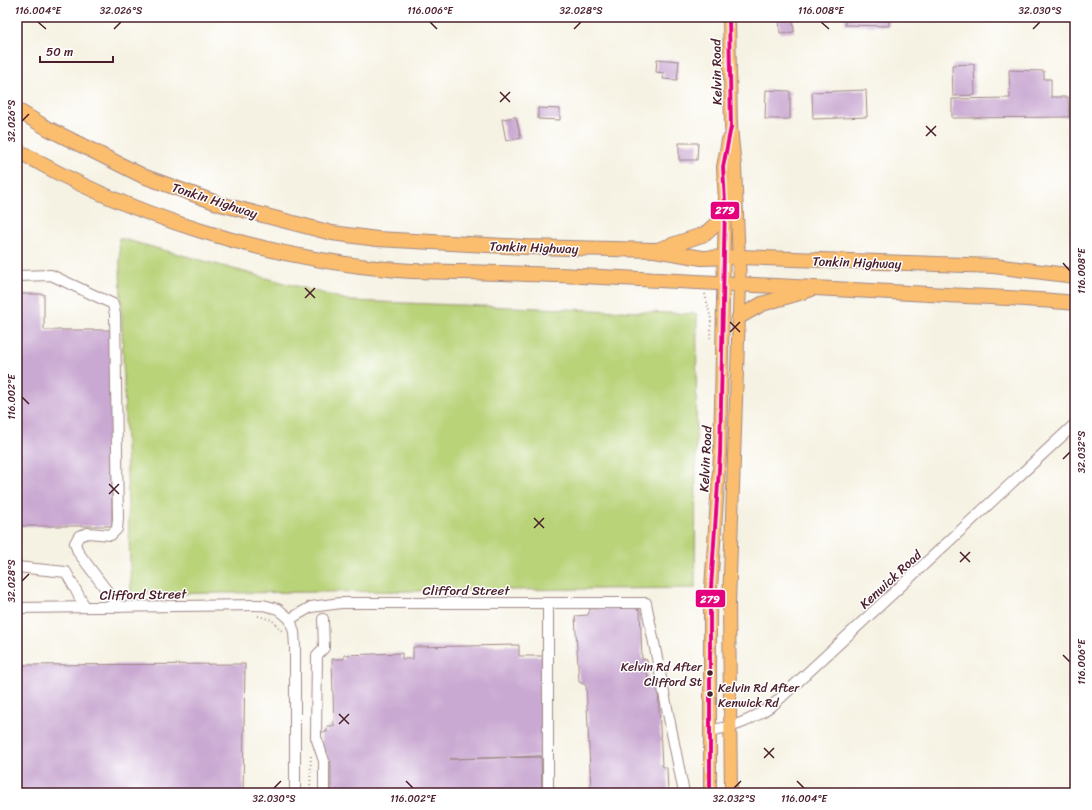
<svg xmlns="http://www.w3.org/2000/svg" width="1092" height="810" font-family="Sriracha,sans-serif">
	<style>
		.green { fill: #b9d379; stroke: #827952 }
		.building { fill: #c9a8d1 }
		.lines { fill: none; stroke-linecap: round; stroke-linejoin: round }
		.minor-casing { stroke: #a08887; stroke-width: 12 }
		.major-casing { stroke: #a08887; stroke-width: 14 }
		.highway-casing { stroke: #a08887; stroke-width: 16 }
		.path { stroke: #a08887; stroke-width: 2; stroke-dasharray: 1 3; stroke-linecap: butt }
		.minor { stroke: #fff; stroke-width: 10 }
		.major { stroke: #fbbd6e; stroke-width: 12 }
		.highway { stroke: #fbbd6e; stroke-width: 14 }
		.bus-1-casing { stroke: #fff; stroke-width: 7 }
		.bus-1 { stroke: #e5007d; stroke-width: 4 }
		.ticks { fill: none; stroke: #4a1f2b; stroke-width: 1.5 }
		.bus-dot { fill: #4a1f2b; stroke: #fff; stroke-width: 1.5 }
		.labels { text-anchor: middle; stroke-width: 3; stroke-linejoin: round; paint-order: stroke }
		.bus-label { font-size: 12px; fill: #4a1f2b; stroke: #fff; text-anchor: end }
		.street-label { font-size: 13px; fill: #4a1f2b; stroke: #fff }
		.line-badge { stroke: #fff; stroke-width: 1.5 }
		.badge-label { font-size: 11px; text-anchor: middle; font-weight: bold; fill: #fff }
		.neatline { fill: none; stroke: #4a1f2b; stroke-width: 1.5 }
		.ticks-label { font-size: 10px; text-anchor: middle; fill: #4a1f2b }
	</style>
	<rect width="100%" height="100%" fill="#fff"/>
	<filter id="ink" filterUnits="userSpaceOnUse"><feTurbulence type="fractalNoise" baseFrequency=".025" numOctaves="2"/><feDisplacementMap in="SourceGraphic" scale="8" xChannelSelector="R" yChannelSelector="G"/><feConvolveMatrix kernelMatrix="1 2 1 2 8 2 1 2 1" color-interpolation-filters="sRGB"/></filter>
	<filter id="wash" filterUnits="userSpaceOnUse"><feTurbulence type="fractalNoise" baseFrequency=".012" numOctaves="4" result="noise"/><feDisplacementMap in="SourceGraphic" scale="16" xChannelSelector="R" yChannelSelector="G"/><feGaussianBlur stdDeviation="0.9" result="paint"/><feColorMatrix in="noise" values="0 0 0 0 0 0 0 0 0 0 0 0 0 0 0 0 0 1.4 0 .05"/><feComposite in="paint" operator="in"/></filter>
	<g filter="url(#wash)">
		<rect width="100%" height="100%" fill="#f6f2e3"/>
		<path class="green" d="M119 238 351 301 697 314 695 588 131 594Z"/>
		<g id="blocks">
			<g class="building">
				<path d="M779 17H793L794 32 780 33Z"/>
				<path d="M845 17H889V26L845 25Z"/>
				<path d="M657 59 679 61 677 80 663 79 664 73 656 72Z"/>
				<path d="M974 64 975 95 953 96 952 65Z"/>
				<path d="M1009 70 1044 71V79H1051V97H1068L1069 117 952 118V99L1010 98Z"/>
				<path d="M766 90 790 91V119H765Z"/>
				<path d="M866 90 867 117 813 119 812 92Z"/>
				<path d="M538 108 560 109V120L538 119Z"/>
				<path d="M516 117 521 138 506 141 502 119Z"/>
				<path d="M679 143H698L697 160H679Z"/>
				<path d="M17 294H44V330H112V526H17Z"/>
				<path d="M631 607 640 610 642 659 647 660 648 686 658 689 662 766 667 768 668 793H596L591 790 586 685 579 682 575 616 588 615 590 609Z"/>
				<path d="M519 645V656H543L544 756 450 759 541 757 542 793H331V761H327V751L321 752V732H327V726H334L332 659H344V655L402 653V659H413V647Z"/>
				<path d="M245 664 243 793H17V665Z"/>
			</g>
		</g>
	</g>
	<g filter="url(#ink)">
		<use href="#blocks" fill-opacity="0" stroke="#a08887" stroke-width="1"/>
		<g class="lines">
			<defs>
				<g id="minor">
					<path d="M17 276 51 275 113 304 115 315 118 519 117 529 111 535 88 533 79 536 75 543 78 552 119 607"/>
					<path d="M17 567 66 572 85 607"/>
					<path d="M548 603V793"/>
					<path d="M17 608 263 605 278 609 290 619 311 607 341 603H646L684 793"/>
					<path d="M290 619 294 632 295 647V793"/>
					<path d="M323 619 324 648 317 655 316 737 324 761V793"/>
					<path d="M710 730C738 727 751 720 774 704L1075 424"/>
				</g>
				<g id="major">
					<path d="M729 17 731 127 735 167 740 284 729 604 731 793"/>
					<path d="M710 793V603L720 454 725 202 723 167 728 140"/>
				</g>
				<g id="highway">
					<path d="M17 110 47 128 143 176 220 204 332 233 377 239 526 247 655 250 702 258 739 257 994 266 1075 276"/>
					<path d="M17 150C127 216 269 259 397 270 417 272 437 271 457 272 498 273 540 274 582 276 697 282 813 287 929 294 977 297 1027 298 1075 303"/>
					<path d="M660 249 705 234 725 216"/>
					<path d="M739 317 762 304 809 290"/>
				</g>
			</defs>
			<use href="#minor" class="minor-casing"/>
			<use href="#major" class="major-casing"/>
			<use href="#highway" class="highway-casing"/>
			<g class="path">
				<path d="M711 213 714 204"/>
				<path d="M705 294 711 319 710 338"/>
				<path d="M258 616 272 620 283 632"/>
				<path d="M310 793 311 754"/>
			</g>
			<use href="#minor" class="minor"/>
			<use href="#major" class="major"/>
			<use href="#highway" class="highway"/>
			<defs>
				<path id="bus-1" d="M710 793V603L720 454 725 202 723 167 731 127 729 17"/>
			</defs>
			<use href="#bus-1" class="bus-1-casing"/>
			<use href="#bus-1" class="bus-1"/>
		</g>
	</g>
	<path class="ticks" d="M38 22 46 29M430 22 437 29M821 22 829 29M114 29 121 22M574 29 581 22M1033 29 1040 22M500 92 510 102M500 102 510 92M22 121 29 114M926 126 936 136M926 136 936 126M1063 263 1070 271M305 288 315 298M305 298 315 288M730 322 740 332M730 332 740 322M22 397 29 404M1063 459 1070 452M109 484 119 494M109 494 119 484M534 518 544 528M534 528 544 518M960 552 970 562M960 562 970 552M22 581 29 574M1063 655 1070 662M339 714 349 724M339 724 349 714M764 748 774 758M764 758 774 748M406 781 413 788M797 781 804 788M274 788 281 781M734 788 741 781"/>
	<g class="bus-dot">
		<circle cx="710" cy="673" r="3.5"/>
		<circle cx="710" cy="694" r="3.5"/>
	</g>
	<g class="labels">
		<g class="bus-label">
			<text x="702" y="671">Kelvin Rd After<tspan x="702" dy="15">Clifford St</tspan></text>
			<text x="718" y="692" text-anchor="start">Kelvin Rd After<tspan x="718" dy="15">Kenwick Rd</tspan></text>
		</g>
		<g class="street-label">
			<text transform="translate(716 72) rotate(-91)" y="5">Kelvin Road</text>
			<text transform="translate(215 200) rotate(18)" y="5">Tonkin Highway</text>
			<text transform="translate(534 247) rotate(2)" y="5">Tonkin Highway</text>
			<text transform="translate(857 262) rotate(2)" y="5">Tonkin Highway</text>
			<text transform="translate(705 459) rotate(-87)" y="5">Kelvin Road</text>
			<text transform="translate(890 579) rotate(-43)" y="5">Kenwick Road</text>
			<text x="466" y="595">Clifford Street</text>
			<text transform="translate(143 594) rotate(-1)" y="5">Clifford Street</text>
		</g>
	</g>
	<g class="line-badge">
		<rect x="710" y="201" width="30" height="19" rx="4" fill="#e5007d"/>
		<rect x="695" y="589" width="31" height="19" rx="4" fill="#e5007d"/>
	</g>
	<g class="badge-label">
		<text x="725" y="214">279</text>
		<text x="710" y="603">279</text>
	</g>
	<rect width="1092" height="810" fill="none" stroke="#fff" stroke-width="44"/>
	<path d="M40 56v6h73v-6" fill="none" stroke="#4a1f2b" stroke-width="2"/>
	<text x="46" y="56" font-size="12" fill="#4a1f2b" stroke="#ffffff" stroke-width="3" paint-order="stroke">50 m</text>
	<rect x="22" y="22" width="1048" height="766" class="neatline"/>
	<g class="ticks-label">
		<text x="38" y="14">116.004°E</text>
		<text x="121" y="14">32.026°S</text>
		<text x="430" y="14">116.006°E</text>
		<text x="581" y="14">32.028°S</text>
		<text x="821" y="14">116.008°E</text>
		<text x="1040" y="14">32.030°S</text>
		<text transform="translate(11 121) rotate(-90)" y="4">32.026°S</text>
		<text transform="translate(1081 271) rotate(-90)" y="4">116.008°E</text>
		<text transform="translate(11 397) rotate(-90)" y="4">116.002°E</text>
		<text transform="translate(1081 452) rotate(-90)" y="4">32.032°S</text>
		<text transform="translate(11 581) rotate(-90)" y="4">32.028°S</text>
		<text transform="translate(1081 662) rotate(-90)" y="4">116.006°E</text>
		<text x="274" y="802">32.030°S</text>
		<text x="413" y="802">116.002°E</text>
		<text x="734" y="802">32.032°S</text>
		<text x="804" y="802">116.004°E</text>
	</g>
</svg>
